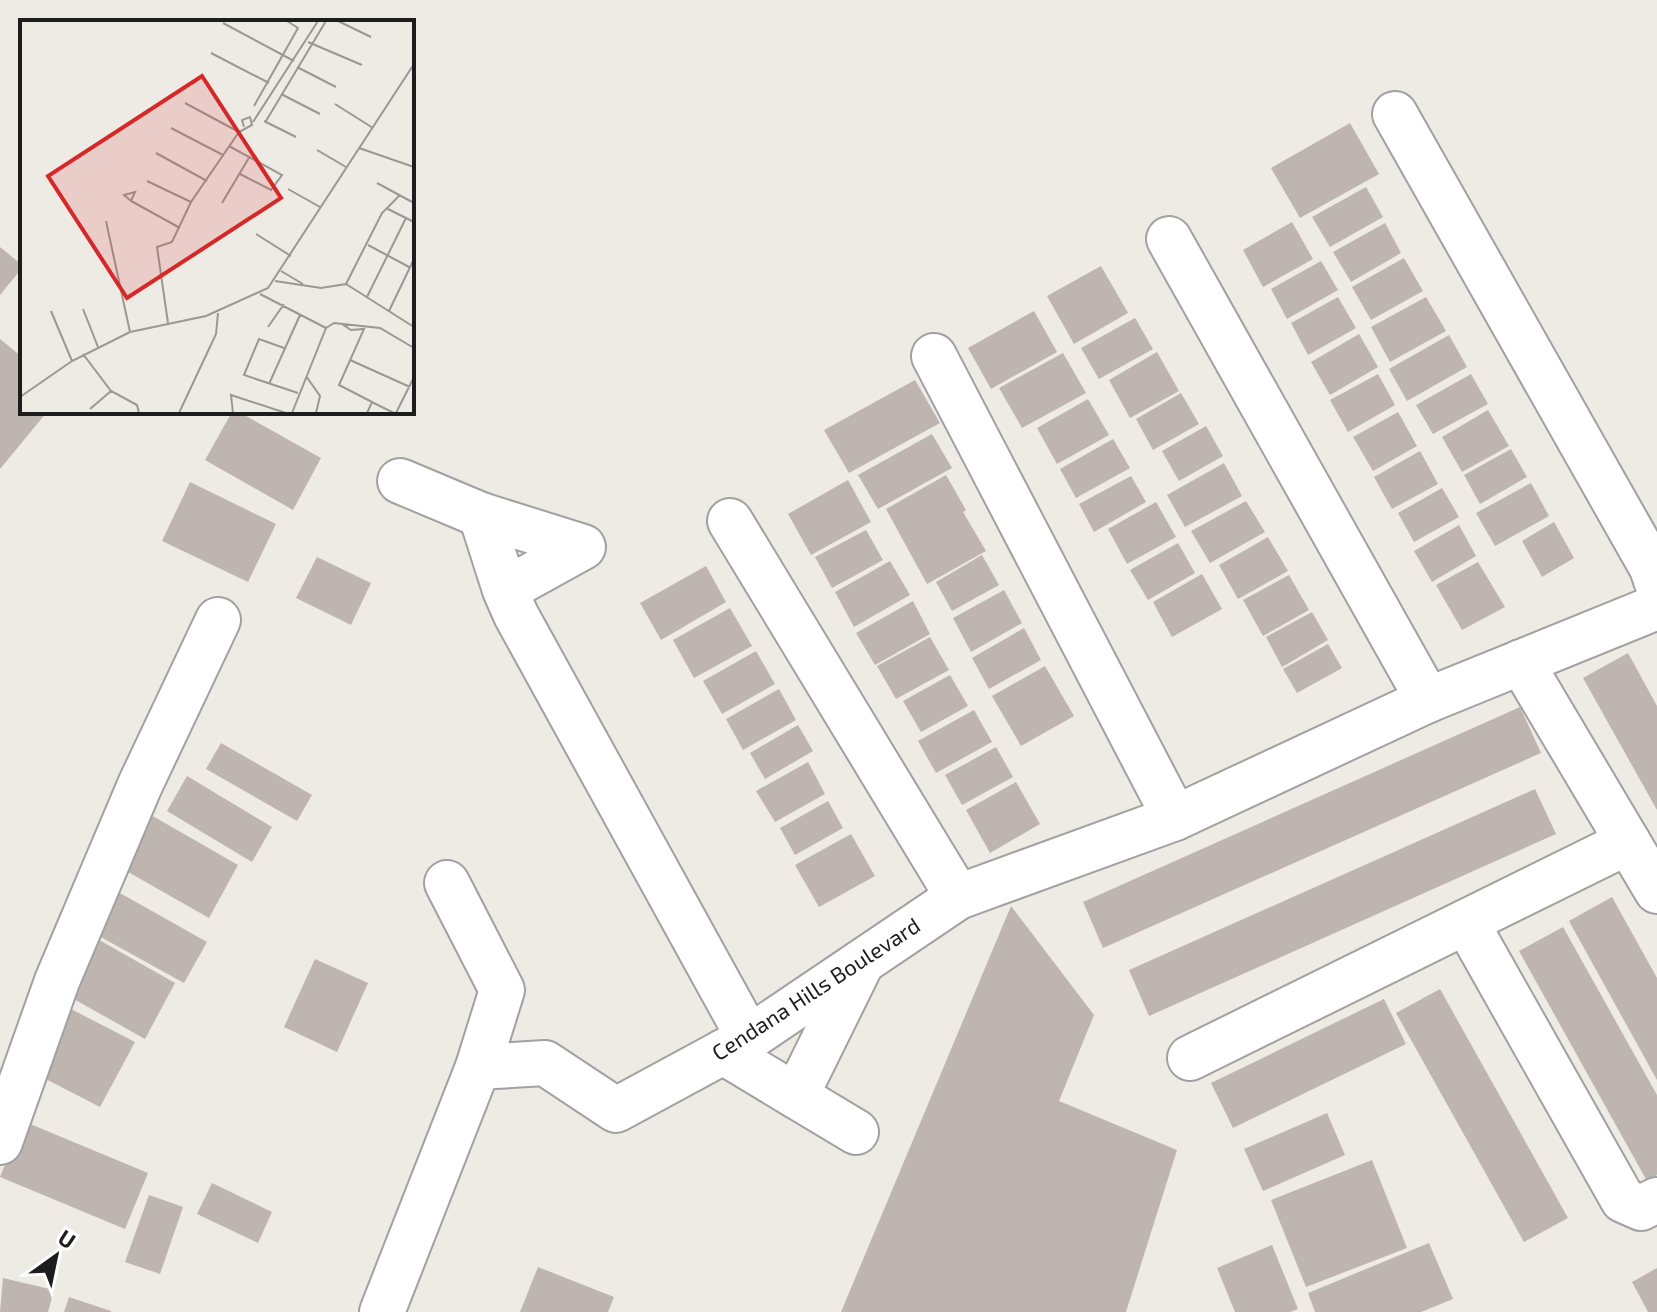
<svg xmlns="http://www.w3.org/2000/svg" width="1657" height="1312" font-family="'Exo 2',sans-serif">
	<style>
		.building { fill: #beb5b1 }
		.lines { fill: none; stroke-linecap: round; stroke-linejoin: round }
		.minor-casing { stroke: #a1a1a1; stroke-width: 48 }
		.minor { stroke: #fff; stroke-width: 44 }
		.labels { text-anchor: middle; stroke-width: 7; stroke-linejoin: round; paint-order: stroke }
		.street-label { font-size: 22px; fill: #1d1d1d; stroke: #fff }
		.inset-road { fill: none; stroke: #9a9894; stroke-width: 2 }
		.view { fill: #d62828; fill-opacity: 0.15; stroke: #d62828; stroke-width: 4 }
		.inset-edge { fill: none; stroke: #1d1d1d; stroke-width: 4 }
	</style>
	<rect width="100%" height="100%" fill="#eeeae4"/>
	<g class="building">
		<path d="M1350 123 1379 174 1300 218 1271 168Z"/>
		<path d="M1366 187 1383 217 1330 247 1312 217Z"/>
		<path d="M1292 222 1313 259 1263 287 1243 250Z"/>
		<path d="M1385 223 1401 253 1351 282 1333 252Z"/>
		<path d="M0 247 22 265V268L0 295Z"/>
		<path d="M1404 258 1423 291 1371 320 1352 287Z"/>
		<path d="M1321 261 1338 290 1287 319 1271 289Z"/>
		<path d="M1101 266 1128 313 1074 344 1047 296Z"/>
		<path d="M1338 297 1356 328 1308 355 1291 323Z"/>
		<path d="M1426 297 1446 331 1390 362 1371 327Z"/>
		<path d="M1034 311 1057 352 991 389 968 348Z"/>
		<path d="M1135 318 1153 349 1099 379 1081 348Z"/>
		<path d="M1359 334 1378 367 1330 395 1311 362Z"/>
		<path d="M1449 335 1467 367 1407 401 1389 369Z"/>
		<path d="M0 339 22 357V412H47L0 469Z"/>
		<path d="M1157 352 1179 391 1130 418 1109 380Z"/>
		<path d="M1063 353 1086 393 1022 428 999 388Z"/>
		<path d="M1378 374 1395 405 1348 432 1330 400Z"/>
		<path d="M1471 374 1488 404 1433 434 1416 405Z"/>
		<path d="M915 380 940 423 849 473 824 430Z"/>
		<path d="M1181 393 1199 424 1153 450 1136 419Z"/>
		<path d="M1088 399 1109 435 1057 464 1037 428Z"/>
		<path d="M1488 410 1509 446 1462 472 1442 437Z"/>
		<path d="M232 412H239L321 458 293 510 205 460Z"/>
		<path d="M1398 412 1417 446 1373 471 1353 437Z"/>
		<path d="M1206 426 1223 456 1179 481 1162 451Z"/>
		<path d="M932 434 952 468 878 509 858 475Z"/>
		<path d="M1113 439 1130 468 1076 498 1060 469Z"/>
		<path d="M1511 449 1527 477 1480 504 1464 475Z"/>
		<path d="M1420 451 1438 484 1392 509 1374 477Z"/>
		<path d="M1224 463 1242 496 1185 527 1167 495Z"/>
		<path d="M946 475 966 510 963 512 986 551 927 584 886 509Z"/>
		<path d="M1131 476 1146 502 1094 532 1079 504Z"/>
		<path d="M848 480 871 522 811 555 788 514Z"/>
		<path d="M190 482 276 524 248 582 162 541Z"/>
		<path d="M1531 483 1549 516 1495 546 1476 513Z"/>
		<path d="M1442 488 1459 517 1414 542 1398 513Z"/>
		<path d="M1246 501 1265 532 1210 563 1191 531Z"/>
		<path d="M1156 502 1176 537 1127 564 1108 529Z"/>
		<path d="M1554 522 1574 558 1542 577 1522 541Z"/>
		<path d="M1459 525 1476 556 1432 582 1414 551Z"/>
		<path d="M866 530 883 560 832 588 815 557Z"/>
		<path d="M1268 537 1288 571 1238 599 1219 565Z"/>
		<path d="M1178 543 1195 573 1148 600 1130 570Z"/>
		<path d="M982 555 999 585 952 611 936 582Z"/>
		<path d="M317 557 371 583 351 625 296 598Z"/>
		<path d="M890 561 910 595 854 627 835 592Z"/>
		<path d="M1478 562 1505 607 1462 630 1436 585Z"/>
		<path d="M706 566 726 602 661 640 640 603Z"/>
		<path d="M1202 574 1222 609 1172 637 1153 602Z"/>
		<path d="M1289 575 1309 610 1263 636 1243 600Z"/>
		<path d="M1004 590 1022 623 971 652 953 618Z"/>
		<path d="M913 601 930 634 875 665 856 633Z"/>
		<path d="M730 608 752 646 694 678 673 640Z"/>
		<path d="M1312 612 1328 640 1282 667 1266 637Z"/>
		<path d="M1024 628 1041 660 989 689 972 658Z"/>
		<path d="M930 637 949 670 896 699 877 666Z"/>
		<path d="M1328 644 1342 668 1297 693 1283 669Z"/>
		<path d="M756 651 775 684 722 714 703 681Z"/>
		<path d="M1628 653 1657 706V810L1583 678Z"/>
		<path d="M1045 666 1074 716 1021 746 992 696Z"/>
		<path d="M950 675 968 706 921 732 903 701Z"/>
		<path d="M779 689 796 720 743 750 726 719Z"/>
		<path d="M1520 707 1541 753 1103 948 1083 902Z"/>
		<path d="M974 710 992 742 936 773 918 741Z"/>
		<path d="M798 725 813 751 765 779 750 753Z"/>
		<path d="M221 743 312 795 297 821 206 769Z"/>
		<path d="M996 747 1013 777 962 805 945 775Z"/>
		<path d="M808 762 825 794 775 822 756 791Z"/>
		<path d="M187 776 272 827 252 862 167 811Z"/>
		<path d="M1016 782 1040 824 990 853 966 810Z"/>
		<path d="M1535 789 1556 834 1149 1016 1129 970Z"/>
		<path d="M828 801 843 828 795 855 780 828Z"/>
		<path d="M144 811 238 865 209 918 114 864Z"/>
		<path d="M851 834 875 876 819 907 795 865Z"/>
		<path d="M111 888 207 942 184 983 88 930Z"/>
		<path d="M1612 897 1657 978V1080L1569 921Z"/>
		<path d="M1011 906 1094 1015 1059 1101 1177 1150 1126 1312H841Z"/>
		<path d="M1563 927 1657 1095V1175L1647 1181 1519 951Z"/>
		<path d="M94 937 175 983 145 1039 63 993Z"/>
		<path d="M315 959 368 983 337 1052 284 1027Z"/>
		<path d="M1440 989 1568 1218 1524 1242 1396 1013Z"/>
		<path d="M1384 999 1406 1044 1233 1128 1211 1083Z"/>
		<path d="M71 1009 135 1042 100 1107 36 1074Z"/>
		<path d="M1327 1113 1345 1155 1263 1191 1244 1149Z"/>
		<path d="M23 1121 148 1173 125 1229 0 1177Z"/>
		<path d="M1372 1160 1407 1248 1306 1287 1271 1200Z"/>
		<path d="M212 1183 272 1212 258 1243 197 1214Z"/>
		<path d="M149 1195 183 1207 160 1274 125 1262Z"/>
		<path d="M1429 1243 1453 1299 1421 1312H1315L1308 1293Z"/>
		<path d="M1272 1245 1298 1309 1290 1312H1235L1217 1268Z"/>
		<path d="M538 1267 614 1297 608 1312H520Z"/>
		<path d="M1657 1268V1312H1648L1632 1282Z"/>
		<path d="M3 1278 54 1290 48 1312H0Z"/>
		<path d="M69 1297 111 1311V1312H64Z"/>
	</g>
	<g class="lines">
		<defs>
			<g id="minor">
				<path d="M1395 114 1652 568 1657 583"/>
				<path d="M1169 239 1428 700"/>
				<path d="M934 356 1175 818"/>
				<path d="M400 481 481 515"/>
				<path d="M730 521 958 897"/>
				<path d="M505 590 583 547 481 515 505 590 516 615 749 1038"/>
				<path d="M1521 662 1657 891"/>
				<path d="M447 883 502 990 478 1067"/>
				<path d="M1466 922 1623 1200 1641 1208 1657 1200"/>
				<path d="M723 1052 856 1132"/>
				<path d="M1190 1058 1628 842"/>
				<path d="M796 1096 862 962"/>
				<path d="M0 1142 57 981 140 785 218 620"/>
				<path d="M382 1312 478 1067 545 1063 616 1110 749 1038 958 897 1175 818 1428 700 1657 607"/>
			</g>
		</defs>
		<use href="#minor" class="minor-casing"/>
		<use href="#minor" class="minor"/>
	</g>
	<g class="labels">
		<g class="street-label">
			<text transform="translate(816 989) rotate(-33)" y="8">Cendana Hills Boulevard</text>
		</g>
	</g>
	<g transform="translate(20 20)">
		<rect width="394" height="394" fill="#eeeae4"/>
		<path class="inset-road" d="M318 1 351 17M203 3 274 41M288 22 342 45M191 33 249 63M277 47 316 67M261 74 300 94M165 83 219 112M315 84 353 108M234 86 278 8 267 1M244 101 276 117M246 101 306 1M233 102 298 1M151 108 203 135M209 126 262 155 251 170 220 154M339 128 394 147M297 130 326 147M136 133 187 161M127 161 171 182M357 163 394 183M268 169 300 187M111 181 115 172 104 175 111 181 113 182 160 208M202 183 230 136M366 188 394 202M86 201 110 312M236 214 271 236M348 225 389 247M261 251 283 264M255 261 301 268 326 264 362 193 379 176M326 264 394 307M240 274 306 308M347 277 386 198M63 289 78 327M31 291 52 341M369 291 394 239M148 303 137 227 152 222 171 182 219 112 232 105 230 97 222 100 224 107M322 304 331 310 344 309 319 365 352 382M248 307 264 284M306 308 314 303 360 308 394 328M264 328 239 319 224 355 278 373M63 334 91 371 117 385 119 393M330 340 390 367M286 356 300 376 296 393M249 364 280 295M0 377 52 341 110 312 186 296 248 268 394 44M70 389 91 371M159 393 196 314 198 293M213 393 211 375 266 393M272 393 306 308M347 393 352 382 374 393M376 393 394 357"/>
		<path class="view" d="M182 56 261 178 107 278 28 156Z"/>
		<rect width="394" height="394" class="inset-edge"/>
	</g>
	<g transform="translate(56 1256) rotate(33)" stroke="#ffffff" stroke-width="6" paint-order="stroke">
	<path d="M0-6L14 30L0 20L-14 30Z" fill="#1d1d1d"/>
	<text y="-12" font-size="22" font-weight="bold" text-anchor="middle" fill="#1d1d1d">U</text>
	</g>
</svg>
